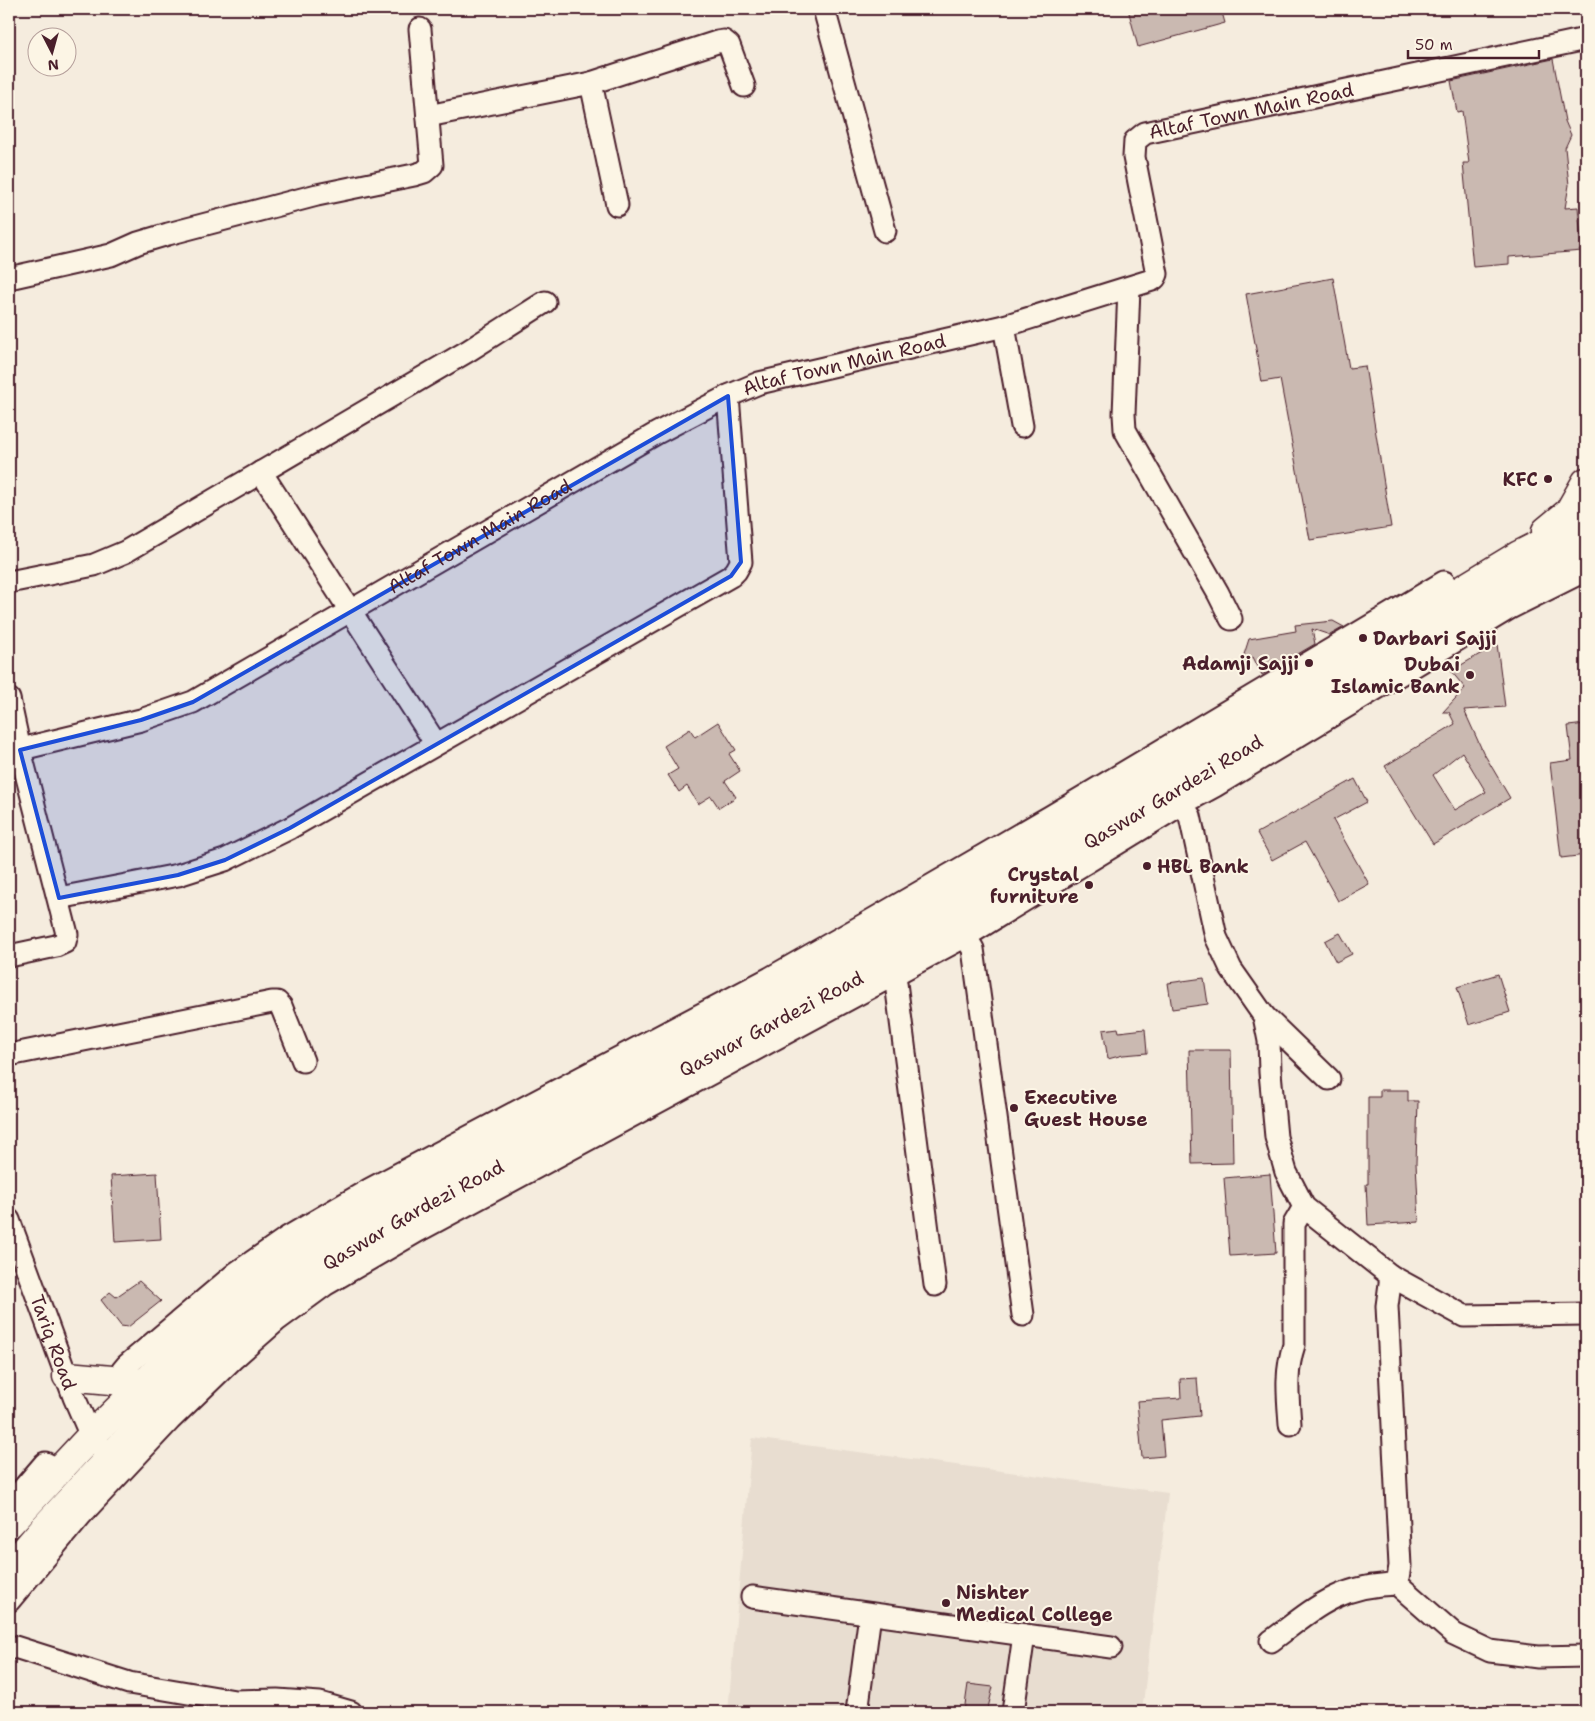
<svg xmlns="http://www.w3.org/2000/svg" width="1595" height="1721" font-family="'Shantell Sans',sans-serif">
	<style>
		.built { fill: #e8ddd0 }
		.building { fill: #cab9b1; stroke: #4a1f2b; fill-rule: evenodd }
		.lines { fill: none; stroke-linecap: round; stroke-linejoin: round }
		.minor-casing { stroke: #4a1f2b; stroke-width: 25 }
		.major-casing { stroke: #4a1f2b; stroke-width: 31 }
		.minor { stroke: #fcf5e5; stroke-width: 21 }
		.major { stroke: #fcf5e5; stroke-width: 28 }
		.marked { fill: #1d4ed8; fill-opacity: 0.2; stroke: #1d4ed8; stroke-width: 4; stroke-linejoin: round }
		.poi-dot { fill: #4a1f2b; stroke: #fcf5e5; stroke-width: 2 }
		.labels { text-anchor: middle; stroke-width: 4; stroke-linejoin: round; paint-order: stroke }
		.street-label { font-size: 19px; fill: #4a1f2b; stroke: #fcf5e5 }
		.poi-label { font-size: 19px; font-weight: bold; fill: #4a1f2b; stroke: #fcf5e5; text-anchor: end }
	</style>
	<rect width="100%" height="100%" fill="#f5ecde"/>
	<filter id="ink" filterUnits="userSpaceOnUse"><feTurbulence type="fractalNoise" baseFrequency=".02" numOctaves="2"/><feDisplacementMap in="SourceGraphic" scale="10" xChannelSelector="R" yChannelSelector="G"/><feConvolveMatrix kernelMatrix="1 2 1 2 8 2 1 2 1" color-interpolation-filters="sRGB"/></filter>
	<g filter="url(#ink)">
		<path class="built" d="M752 1438 1168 1493 1142 1712H728Z"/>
		<g class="building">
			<path d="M1128 9H1221L1225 23 1138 47Z"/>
			<path d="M1553 59 1565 121 1571 135 1565 148 1569 185 1565 208 1578 207 1582 251 1509 257V264L1473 267 1463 163H1469L1462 111 1457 112 1451 81Z"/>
			<path d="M1333 278 1349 368 1365 366 1391 527 1310 540 1280 379 1262 382 1246 294Z"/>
			<path d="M1333 621 1344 627 1330 635 1312 629 1315 644 1262 675 1253 657 1241 664 1249 639 1296 631 1295 625Z"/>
			<path d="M1497 644 1505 707 1464 710 1483 752 1510 798 1433 844 1385 766 1455 724 1449 712H1443L1465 688 1451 671ZM1462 752 1486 792 1455 810 1433 775Z"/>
			<path d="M718 722 736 750 729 754 740 771 725 781 736 797 719 808 711 796 698 804 687 786 679 792 668 775 678 769 664 746 690 729 695 737Z"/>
			<path d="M1586 724V855L1561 858 1550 763 1572 760 1568 726Z"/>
			<path d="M1355 779 1367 802 1333 820 1369 884 1338 901 1305 842 1272 860 1257 833Z"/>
			<path d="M1340 933 1352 954 1336 962 1325 941Z"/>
			<path d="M1498 974 1510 1012 1469 1025 1457 987Z"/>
			<path d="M1204 978 1208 1004 1172 1009 1168 983Z"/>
			<path d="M1118 1028 1119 1032 1145 1029 1147 1053 1123 1055 1108 1059 1103 1030Z"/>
			<path d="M1189 1050H1231L1233 1163 1192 1164Z"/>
			<path d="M1380 1090H1408V1101H1418L1416 1163 1419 1222 1368 1225 1366 1184H1368V1097H1380Z"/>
			<path d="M157 1173 161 1239 115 1242 111 1176Z"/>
			<path d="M1270 1174 1276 1253 1230 1256 1224 1178Z"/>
			<path d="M139 1281 161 1301 128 1327 121 1326 101 1300 110 1292 116 1297Z"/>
			<path d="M1197 1378 1200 1416 1161 1420 1164 1456 1142 1458 1137 1401 1181 1398 1180 1379Z"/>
			<path d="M968 1684 993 1687 987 1712H964Z"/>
		</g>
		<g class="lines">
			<defs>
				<g id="minor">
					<path d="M824 9 885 231"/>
					<path d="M591 83 617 205"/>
					<path d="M428 116 591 83 717 42 724 41 729 45 744 86"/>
					<path d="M9 278 111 255 138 243 168 234 317 195 414 175 424 172 432 165 420 29"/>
					<path d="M1129 288 1124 414 1125 430 1218 593 1231 619"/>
					<path d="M1004 326 1022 426"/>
					<path d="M261 472 436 744"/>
					<path d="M9 582 94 565 125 552 468 351 545 302"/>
					<path d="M9 699 20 750 67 934 65 942 56 946 9 956"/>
					<path id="s1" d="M9 752 141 720 193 702 657 433 728 396 759 383 1004 326 1152 280 1155 278 1157 274 1134 157 1135 141 1145 133 1586 39"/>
					<path d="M1182 804 1190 816 1216 937 1231 969 1264 1016 1269 1041 1270 1072 1276 1137 1286 1172 1304 1207 1391 1276 1464 1316 1586 1314"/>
					<path d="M59 898 178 875 225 860 290 828 731 576 736 571 741 562 728 396"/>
					<path d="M959 926 973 949 1023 1315"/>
					<path d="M895 975 935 1285"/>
					<path d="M1264 1016 1329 1079"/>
					<path d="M9 1055 272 1002H277L281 1006 303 1061"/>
					<path id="s2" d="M9 1220 74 1397 91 1436 100 1446"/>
					<path d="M1391 1276 1387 1306 1400 1566 1397 1584"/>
					<path d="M122 1381V1371L127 1365 236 1273 288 1237 370 1189 770 978 865 924 1051 816 1444 582 1453 595"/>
					<path d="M1290 1424C1288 1396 1285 1372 1294 1345V1224L1304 1207"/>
					<path d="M9 1505 45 1463 59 1470"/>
					<path d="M752 1597 1111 1647"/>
					<path d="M9 1601 81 1515 170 1420 234 1358 276 1321 325 1285 418 1231 966 936 1182 804 1215 786 1510 608 1586 570"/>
					<path d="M1271 1641C1315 1608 1338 1585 1397 1584L1454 1634 1490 1651 1538 1657 1586 1656"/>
					<path d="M9 1649 15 1647 129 1683 235 1701 277 1700 320 1703 351 1712"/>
					<path d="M857 1712 870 1614"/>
					<path d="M1013 1712 1024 1635"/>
				</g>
				<g id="major">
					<path d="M1546 531 1569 512 1586 482"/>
					<path d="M67 1376 145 1383"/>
					<path d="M9 1524 91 1436 188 1340 267 1275 358 1220 780 994 913 919 1259 713 1519 555 1565 532 1586 519"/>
					<path id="s3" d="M9 1569 44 1528 110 1457 225 1335 312 1272 412 1212 869 972 1231 757 1586 544"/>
				</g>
			</defs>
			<use href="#minor" class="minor-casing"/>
			<use href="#major" class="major-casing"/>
			<use href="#minor" class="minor"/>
			<use href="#major" class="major"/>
		</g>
	</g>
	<path class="marked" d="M728 396 741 562 731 576 290 828 225 860 178 875 59 898 20 750 141 720 193 702Z"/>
	<g class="poi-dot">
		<circle cx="1548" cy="479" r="5"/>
		<circle cx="1363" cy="638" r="5"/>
		<circle cx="1309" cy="663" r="5"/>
		<circle cx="1470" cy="675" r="5"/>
		<circle cx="1147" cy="866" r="5"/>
		<circle cx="1089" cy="885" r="5"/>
		<circle cx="1014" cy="1108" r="5"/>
		<circle cx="946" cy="1603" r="5"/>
	</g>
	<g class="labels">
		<g class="street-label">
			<text dy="7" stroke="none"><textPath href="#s1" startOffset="1512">Altaf Town Main Road</textPath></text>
			<text dy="7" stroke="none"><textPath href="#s1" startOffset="928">Altaf Town Main Road</textPath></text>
			<text dy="7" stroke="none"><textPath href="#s1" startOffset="522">Altaf Town Main Road</textPath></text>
			<text dy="7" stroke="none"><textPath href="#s3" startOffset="1412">Qaswar Gardezi Road</textPath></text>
			<text dy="7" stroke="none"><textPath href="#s3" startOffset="948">Qaswar Gardezi Road</textPath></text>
			<text dy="7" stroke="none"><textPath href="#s3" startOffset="542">Qaswar Gardezi Road</textPath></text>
			<text dy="7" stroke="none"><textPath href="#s2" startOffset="130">Tariq Road</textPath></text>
		</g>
		<g class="poi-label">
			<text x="1538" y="486">KFC</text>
			<text x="1373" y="645" text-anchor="start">Darbari Sajji</text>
			<text x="1299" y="670">Adamji Sajji</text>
			<text x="1460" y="671">Dubai<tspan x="1460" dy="22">Islamic Bank</tspan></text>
			<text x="1157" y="873" text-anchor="start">HBL Bank</text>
			<text x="1079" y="881">Crystal<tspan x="1079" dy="22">furniture</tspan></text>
			<text x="1024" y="1104" text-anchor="start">Executive<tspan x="1024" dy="22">Guest House</tspan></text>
			<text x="956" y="1599" text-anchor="start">Nishter<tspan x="956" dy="22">Medical College</tspan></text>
		</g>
	</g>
	<rect width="1595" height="1721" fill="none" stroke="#fcf5e5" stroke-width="30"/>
	<rect x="15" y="15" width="1565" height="1691" fill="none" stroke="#4a1f2b" stroke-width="2" filter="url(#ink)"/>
	<g transform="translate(52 52) rotate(174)"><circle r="24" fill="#fcf5e5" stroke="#b59f9b"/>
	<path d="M0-4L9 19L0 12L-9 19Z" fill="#4a1f2b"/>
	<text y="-8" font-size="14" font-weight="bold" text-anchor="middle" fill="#4a1f2b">N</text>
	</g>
	<path d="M1408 50v8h131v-8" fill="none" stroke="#4a1f2b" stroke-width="2.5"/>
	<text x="1415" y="50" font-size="15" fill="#4a1f2b" stroke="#fcf5e5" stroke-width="4" paint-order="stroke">50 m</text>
</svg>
